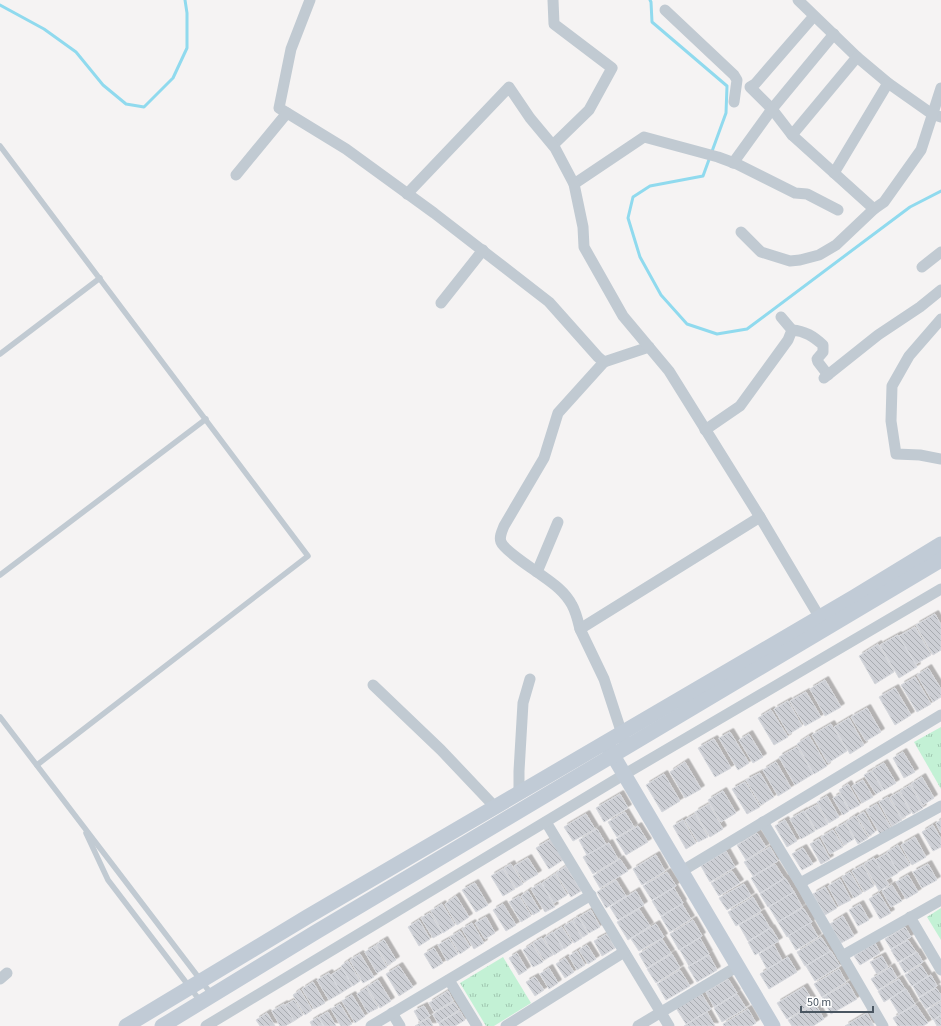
<svg xmlns="http://www.w3.org/2000/svg" width="941" height="1026" font-family="'Source Sans 3',sans-serif">
	<style>
		.grass { fill: url(#grass-tufts) }
		.lines { fill: none; stroke-linecap: round; stroke-linejoin: round }
		.stream { stroke: #90daee; stroke-width: 3 }
		.building { fill: url(#building-back-hatch); stroke: #d7d9de; filter: url(#shadow) }
		.lane { stroke: #c1cad2; stroke-width: 5.5 }
		.street { stroke: #c1cad2; stroke-width: 11 }
		.secondary { stroke: #c1cbd6; stroke-width: 15 }
	</style>
	<defs>
		<pattern id="grass-tufts" width="24" height="20" patternUnits="userSpaceOnUse"><rect width="24" height="20" fill="#c3f1d5"/><path d="M3 7l-1-3M5 7V3M7 7l1-3M15 17l-1-3M17 17v-4M19 17l1-3" fill="none" stroke="#a0c6b0"/></pattern>
		<pattern id="building-back-hatch" width="6" height="6" patternUnits="userSpaceOnUse"><rect width="6" height="6" fill="#cdcfd5"/><path d="M-1 5l2 2M0 0l6 6M5-1l2 2" fill="none" stroke="#a8abb0"/></pattern>
		<filter id="shadow"><feDropShadow dx="3.5" dy="-3.5" stdDeviation="0" flood-color="#0004"/></filter>
	</defs>
	<rect width="100%" height="100%" fill="#f5f3f3"/>
	<g class="grass">
		<path d="M941 727V789L914 742Z"/>
		<path d="M941 908V940L927 917Z"/>
		<path d="M503 957 531 1003 494 1026H486L460 983Z"/>
	</g>
	<g class="lines">
		<g class="stream">
			<path d="M650 0 651 2 652 22 727 86 726 113 703 176 650 186 633 197 628 218 640 257 661 295 687 324 717 334 747 329 910 207 941 191"/>
			<path d="M0 5 44 29 76 52 103 85 126 104 144 107 173 78 187 48V13L185 0"/>
		</g>
	</g>
	<g class="building">
		<path d="M935 614 941 625V650L933 655 916 625Z"/>
		<path d="M915 627 931 655 916 664 899 636Z"/>
		<path d="M898 635 917 667 899 678 880 645Z"/>
		<path d="M878 644 894 672 875 684 859 656Z"/>
		<path d="M928 668 941 689V697L933 702 917 675Z"/>
		<path d="M915 677 931 704 917 712 901 685Z"/>
		<path d="M825 680 841 707 825 716 810 689Z"/>
		<path d="M895 688 911 715 895 725 879 697Z"/>
		<path d="M806 692 821 717 805 726 790 701Z"/>
		<path d="M788 701 802 726 789 734 774 709Z"/>
		<path d="M867 708 881 732 866 741 851 717Z"/>
		<path d="M771 710 788 737 774 745 758 718Z"/>
		<path d="M849 718 864 745 850 754 834 727Z"/>
		<path d="M831 724 847 751 828 763 812 735Z"/>
		<path d="M730 732 749 763 738 770 719 738Z"/>
		<path d="M749 734 763 757 753 763 739 740Z"/>
		<path d="M809 736 827 766 814 774 797 744Z"/>
		<path d="M714 739 731 768 715 777 698 748Z"/>
		<path d="M797 747 813 774 795 785 779 757Z"/>
		<path d="M903 752 915 772 904 778 893 758Z"/>
		<path d="M685 762 701 789 685 798 670 772Z"/>
		<path d="M776 762 791 788 778 796 763 770Z"/>
		<path d="M884 763 896 783 884 790 872 770Z"/>
		<path d="M871 771 883 790 876 794 864 775Z"/>
		<path d="M760 773 774 797 761 805 746 780Z"/>
		<path d="M664 774 680 801 662 812 646 785Z"/>
		<path d="M922 777 934 798 923 805 911 784Z"/>
		<path d="M863 780 873 797 862 803 852 786Z"/>
		<path d="M745 782 760 807 747 814 732 789Z"/>
		<path d="M848 784 860 805 850 810 839 790Z"/>
		<path d="M910 785 923 808 913 814 900 791Z"/>
		<path d="M723 791 736 813 721 822 708 800Z"/>
		<path d="M899 792 911 813 902 818 890 797Z"/>
		<path d="M620 794 628 808 604 822 596 808Z"/>
		<path d="M840 794 849 811 843 815 833 798Z"/>
		<path d="M827 796 839 817 829 823 817 802Z"/>
		<path d="M888 797 902 820 892 826 879 802Z"/>
		<path d="M709 804 723 829 710 837 695 812Z"/>
		<path d="M877 804 891 828 880 834 866 810Z"/>
		<path d="M817 805 828 824 816 830 805 811Z"/>
		<path d="M804 811 815 831 801 839 790 819Z"/>
		<path d="M625 812 634 827 617 837 608 822Z"/>
		<path d="M864 812 875 832 869 836 857 816Z"/>
		<path d="M586 814 595 829 573 841 564 827Z"/>
		<path d="M695 814 708 837 698 842 685 820Z"/>
		<path d="M855 816 868 838 858 844 846 822Z"/>
		<path d="M683 820 696 843 686 849 673 826Z"/>
		<path d="M785 820 797 841 787 847 775 826Z"/>
		<path d="M941 820V833L936 823Z"/>
		<path d="M845 823 854 839 844 845 835 829Z"/>
		<path d="M933 825 941 839V847L933 851 922 832Z"/>
		<path d="M638 826 648 842 626 855 616 839Z"/>
		<path d="M597 829 606 844 587 855 579 840Z"/>
		<path d="M833 830 843 847 830 854 821 837Z"/>
		<path d="M757 833 766 847 746 860 737 845Z"/>
		<path d="M915 837 926 857 912 865 901 845Z"/>
		<path d="M551 839 563 860 549 869 536 848Z"/>
		<path d="M819 839 830 859 821 864 810 844Z"/>
		<path d="M609 843 618 859 593 874 583 857Z"/>
		<path d="M898 845 910 865 898 872 887 852Z"/>
		<path d="M770 847 778 861 753 876 744 862Z"/>
		<path d="M803 848 813 864 802 870 792 854Z"/>
		<path d="M726 851 735 867 710 882 701 866Z"/>
		<path d="M887 853 898 873 886 880 875 860Z"/>
		<path d="M656 855 665 871 642 885 633 869Z"/>
		<path d="M528 858 538 874 524 882 514 866Z"/>
		<path d="M874 858 889 885 879 891 864 864Z"/>
		<path d="M620 859 628 871 600 888 593 876Z"/>
		<path d="M511 864 523 884 516 888 504 868Z"/>
		<path d="M775 864 784 878 760 893 751 878Z"/>
		<path d="M928 864 937 880 922 888 913 872Z"/>
		<path d="M863 865 874 886 864 892 852 871Z"/>
		<path d="M566 866 581 891 571 897 556 873Z"/>
		<path d="M503 869 515 889 503 896 491 876Z"/>
		<path d="M732 871 740 883 719 896 711 883Z"/>
		<path d="M667 872 676 886 652 900 643 886Z"/>
		<path d="M850 872 862 893 854 898 842 877Z"/>
		<path d="M555 874 567 895 554 903 542 883Z"/>
		<path d="M908 875 918 892 906 899 896 882Z"/>
		<path d="M785 878 794 892 768 907 760 894Z"/>
		<path d="M840 879 851 900 839 906 828 886Z"/>
		<path d="M616 880 626 896 606 908 597 892Z"/>
		<path d="M475 883 488 905 476 912 462 890Z"/>
		<path d="M541 883 555 907 545 912 531 889Z"/>
		<path d="M744 884 751 896 727 910 719 898Z"/>
		<path d="M892 885 902 901 891 907 882 891Z"/>
		<path d="M825 887 837 908 825 915 813 894Z"/>
		<path d="M674 888 683 903 661 916 652 901Z"/>
		<path d="M528 891 540 911 533 915 521 896Z"/>
		<path d="M636 891 644 905 618 920 610 907Z"/>
		<path d="M794 892 802 907 778 922 769 907Z"/>
		<path d="M879 893 891 913 880 919 869 899Z"/>
		<path d="M456 896 469 917 457 925 445 904Z"/>
		<path d="M519 896 531 916 521 922 509 902Z"/>
		<path d="M753 897 761 911 736 926 728 912Z"/>
		<path d="M442 904 455 925 443 933 431 911Z"/>
		<path d="M503 904 516 925 506 931 493 910Z"/>
		<path d="M682 904 691 919 670 932 661 917Z"/>
		<path d="M860 904 869 920 858 926 849 910Z"/>
		<path d="M803 908 812 922 787 937 778 922Z"/>
		<path d="M639 909 650 926 628 940 617 922Z"/>
		<path d="M591 910 600 927 589 933 579 917Z"/>
		<path d="M430 913 442 933 433 938 421 918Z"/>
		<path d="M761 913 770 928 748 941 739 925Z"/>
		<path d="M843 916 854 936 841 943 830 924Z"/>
		<path d="M486 917 495 933 485 939 475 923Z"/>
		<path d="M578 917 588 934 583 937 573 920Z"/>
		<path d="M419 920 430 939 419 946 408 927Z"/>
		<path d="M693 920 702 936 679 950 670 934Z"/>
		<path d="M572 921 582 938 574 943 564 926Z"/>
		<path d="M472 923 484 943 474 949 462 929Z"/>
		<path d="M810 923 818 937 796 950 788 936Z"/>
		<path d="M656 924 664 937 639 951 631 939Z"/>
		<path d="M562 927 572 943 564 949 554 932Z"/>
		<path d="M905 927 911 937 891 949 885 939Z"/>
		<path d="M771 928 779 941 755 955 748 942Z"/>
		<path d="M460 931 470 947 460 954 450 937Z"/>
		<path d="M553 932 563 949 554 955 544 938Z"/>
		<path d="M607 934 615 948 602 956 594 941Z"/>
		<path d="M821 937 830 951 805 966 797 952Z"/>
		<path d="M542 938 553 955 544 960 533 943Z"/>
		<path d="M700 938 709 954 689 966 680 950Z"/>
		<path d="M449 939 458 954 447 961 438 945Z"/>
		<path d="M662 939 671 953 647 968 639 954Z"/>
		<path d="M384 940 396 960 388 965 376 945Z"/>
		<path d="M908 940 916 952 898 962 891 950Z"/>
		<path d="M875 943 880 953 860 965 854 956Z"/>
		<path d="M532 944 543 962 533 967 523 950Z"/>
		<path d="M587 945 596 959 588 964 579 950Z"/>
		<path d="M774 945 782 960 767 969 759 954Z"/>
		<path d="M375 946 387 967 377 973 365 952Z"/>
		<path d="M434 948 443 963 433 969 424 954Z"/>
		<path d="M577 951 585 965 577 970 569 956Z"/>
		<path d="M831 951 840 966 815 981 806 966Z"/>
		<path d="M917 952 923 962 905 973 899 963Z"/>
		<path d="M517 953 527 970 519 975 509 958Z"/>
		<path d="M360 954 374 977 363 983 350 960Z"/>
		<path d="M672 954 680 968 656 983 647 969Z"/>
		<path d="M709 955 717 970 697 982 688 967Z"/>
		<path d="M882 956 888 967 877 974 870 962Z"/>
		<path d="M788 957 797 972 769 989 760 974Z"/>
		<path d="M565 958 574 972 565 978 556 964Z"/>
		<path d="M348 961 360 981 353 986 341 966Z"/>
		<path d="M921 965 928 976 912 986 905 975Z"/>
		<path d="M399 966 413 987 399 996 386 974Z"/>
		<path d="M891 967 897 978 878 990 871 979Z"/>
		<path d="M342 968 352 986 341 993 331 975Z"/>
		<path d="M549 968 558 983 549 989 540 974Z"/>
		<path d="M839 969 846 982 822 997 814 984Z"/>
		<path d="M680 970 690 986 666 1000 657 984Z"/>
		<path d="M329 973 341 993 329 1000 317 980Z"/>
		<path d="M931 975 937 986 919 997 913 986Z"/>
		<path d="M535 977 544 990 535 996 526 982Z"/>
		<path d="M728 979 737 993 714 1007 706 992Z"/>
		<path d="M899 979 905 989 884 1002 878 991Z"/>
		<path d="M378 980 391 1001 380 1008 367 987Z"/>
		<path d="M313 982 325 1003 314 1009 302 989Z"/>
		<path d="M848 983 857 999 831 1014 822 998Z"/>
		<path d="M804 987 814 1003 787 1019 777 1003Z"/>
		<path d="M366 988 378 1008 368 1013 357 994Z"/>
		<path d="M936 988 941 995V1000L926 1009 919 998Z"/>
		<path d="M906 989 915 1004 899 1014 890 999Z"/>
		<path d="M300 990 312 1010 305 1015 293 995Z"/>
		<path d="M448 991 453 1001 434 1012 429 1003Z"/>
		<path d="M701 993 711 1009 686 1024 676 1008Z"/>
		<path d="M737 994 746 1008 722 1022 714 1008Z"/>
		<path d="M352 995 365 1016 355 1023 342 1001Z"/>
		<path d="M294 1000 303 1015 294 1021 285 1005Z"/>
		<path d="M454 1002 459 1010 438 1023 433 1014Z"/>
		<path d="M941 1002V1015L933 1020 927 1010Z"/>
		<path d="M284 1004 294 1021 285 1026H280L272 1011Z"/>
		<path d="M340 1004 352 1024 348 1026H341L331 1009Z"/>
		<path d="M815 1004 824 1019 813 1026H792L788 1020Z"/>
		<path d="M916 1005 928 1023 923 1026H898L893 1018Z"/>
		<path d="M424 1006 430 1016 420 1022 414 1011Z"/>
		<path d="M748 1009 756 1023 751 1026H724L723 1024Z"/>
		<path d="M460 1011 465 1020 455 1026H440L439 1023Z"/>
		<path d="M328 1012 336 1026H324L319 1017Z"/>
		<path d="M707 1012 715 1026H684Z"/>
		<path d="M267 1013 275 1026H260L256 1020Z"/>
		<path d="M867 1013 874 1026H845Z"/>
		<path d="M941 1016V1026H937L934 1020Z"/>
		<path d="M318 1017 323 1026H312L310 1022Z"/>
		<path d="M429 1018 433 1026H415Z"/>
	</g>
	<g class="lines">
		<g class="lane">
			<path d="M0 146 308 556 37 765"/>
			<path d="M0 354 100 278"/>
			<path d="M0 575 206 419"/>
			<path d="M0 717 212 995"/>
			<path d="M86 833 108 880 201 1002"/>
		</g>
		<g class="street">
			<path d="M310 0 291 49 279 108 346 149 434 213 549 302 598 357 604 362 649 347"/>
			<path d="M798 0 857 57 792 135 772 109 750 87 755 84 814 16"/>
			<path d="M665 10 734 75 737 80 734 102"/>
			<path d="M857 57 888 83 932 114 941 117"/>
			<path d="M792 135 874 209"/>
			<path d="M553 145 589 110 612 68 554 24 553 0"/>
			<path d="M733 163 772 109 834 34"/>
			<path d="M834 173 888 83"/>
			<path d="M236 175 287 113"/>
			<path d="M574 184 644 137 718 157 737 164 795 193 807 194 838 210"/>
			<path d="M407 194 509 87 530 118 555 148 574 184 583 227 584 247 623 316 669 371 760 517 823 623"/>
			<path d="M741 232 761 252 790 261 800 260 819 255 836 245 874 209 884 202 921 150 941 88"/>
			<path d="M922 267 941 252"/>
			<path d="M441 303 483 250"/>
			<path d="M941 319 909 356 892 386 891 421 896 454 920 455 941 459"/>
			<path d="M792 330C805 331 813 336 823 345V352L817 359 818 362 828 375"/>
			<path d="M824 378 878 335 920 307 941 290"/>
			<path d="M705 430 740 406 788 340 792 330 781 317"/>
			<path d="M558 522 537 572C551 582 564 590 572 605 576 612 578 621 580 629"/>
			<path d="M537 572C530 567 504 550 501 542 499 537 502 531 504 526L544 458 558 413 604 362"/>
			<path d="M373 685 441 750 495 807"/>
			<path d="M624 740 604 679 580 629 760 517"/>
			<path d="M519 793V771L523 703 530 679"/>
			<path d="M546 822 669 1026"/>
			<path d="M763 822 800 883 883 1026"/>
			<path d="M682 871 941 715"/>
			<path d="M800 883 941 806"/>
			<path d="M910 917 941 970"/>
			<path d="M842 956 941 900"/>
			<path d="M0 979 7 973"/>
			<path d="M449 980 477 1026"/>
			<path d="M392 1013 400 1026"/>
			<path d="M206 1026 625 774 941 589"/>
			<path d="M371 1026 591 895"/>
			<path d="M506 1026 624 952"/>
			<path d="M638 1026 738 966"/>
		</g>
		<g class="secondary">
			<path d="M608 747 773 1026"/>
			<path d="M126 1026 307 917 854 597 941 544"/>
			<path d="M162 1026 316 932 941 560"/>
		</g>
	</g>
	<path d="M801 1006v6h72v-6" fill="none" stroke="#4a5661" stroke-width="2"/>
	<text x="807" y="1006" font-size="12" fill="#4a5661" stroke="#ffffff" stroke-width="3" paint-order="stroke">50 m</text>
</svg>
